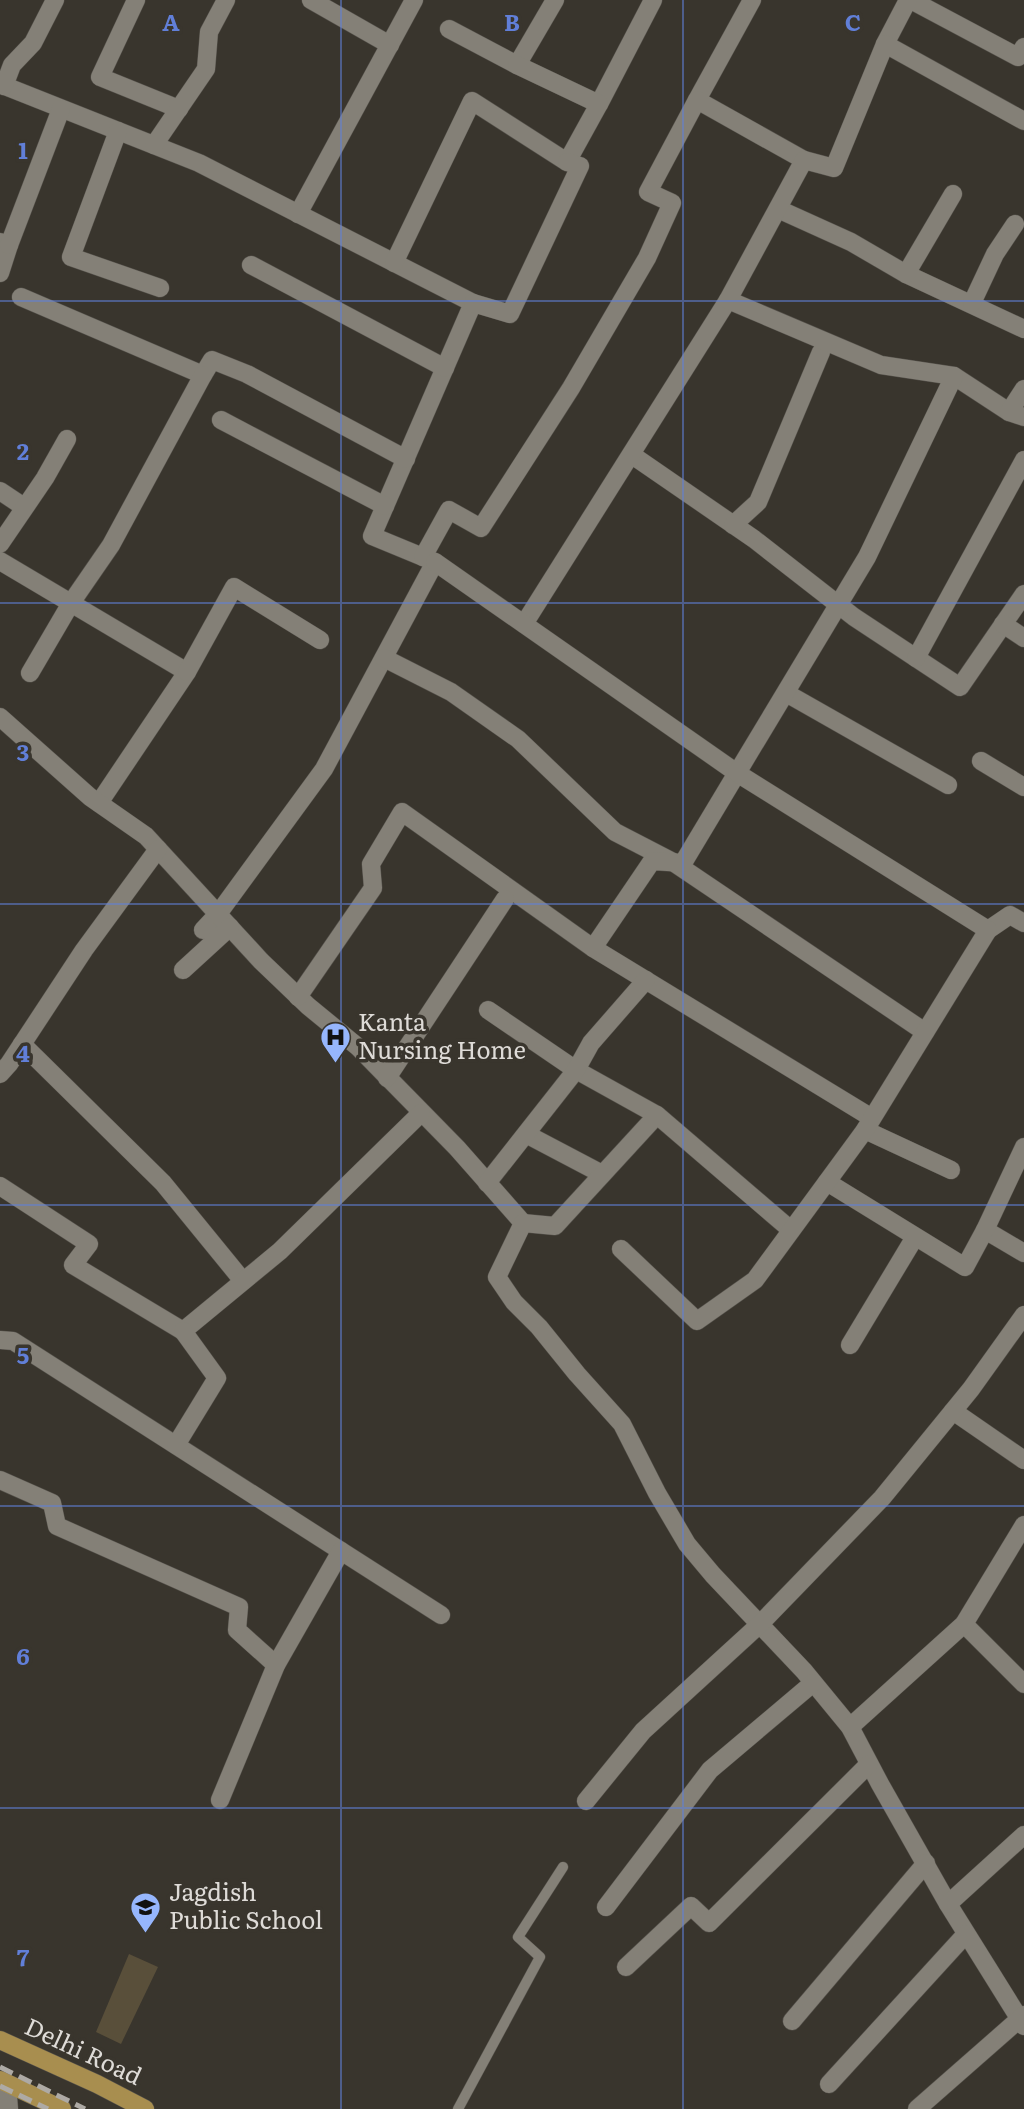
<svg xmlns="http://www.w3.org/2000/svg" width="1024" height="2109" font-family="Literata,serif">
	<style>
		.green { fill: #594f3a }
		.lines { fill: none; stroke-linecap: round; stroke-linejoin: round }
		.lane-casing { stroke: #55514b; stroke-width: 11 }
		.street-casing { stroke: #55514b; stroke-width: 19 }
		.primary-casing { stroke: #55514b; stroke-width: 19 }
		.lane { stroke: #848077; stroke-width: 10 }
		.street { stroke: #848077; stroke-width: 18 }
		.primary { stroke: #a88e4f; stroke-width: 18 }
		.rail { stroke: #aeaaa5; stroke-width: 5; stroke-dasharray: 14 7; stroke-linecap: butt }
		.grid { fill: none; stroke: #617fd8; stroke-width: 2; stroke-opacity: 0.55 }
		.labels { text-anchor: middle; stroke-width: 7; stroke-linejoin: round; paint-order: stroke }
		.poi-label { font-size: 24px; fill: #dedbd7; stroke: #39352d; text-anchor: start }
		.street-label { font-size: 24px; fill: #dedbd7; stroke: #39352d }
		.grid-label { font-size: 23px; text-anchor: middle; font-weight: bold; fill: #617fd8; stroke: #39352d; stroke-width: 7; stroke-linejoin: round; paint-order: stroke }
	</style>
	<rect width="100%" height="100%" fill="#39352d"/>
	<path class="green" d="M129 1954 158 1967 121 2044 96 2032Z"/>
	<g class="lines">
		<defs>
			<path id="lane" d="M458 2109 540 1957 518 1937 563 1867"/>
			<g id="street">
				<path d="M136 0 100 77 179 109"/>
				<path d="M311 0 390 45"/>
				<path d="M911 0 1018 57 1024 47"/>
				<path d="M449 29 517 65 555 0"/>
				<path d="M885 44 908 0"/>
				<path d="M0 84 199 163 473 303 372 536 435 562 324 769 218 914 203 930"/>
				<path d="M4 86 12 65 33 43 55 0"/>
				<path d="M697 100 752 0"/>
				<path d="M599 104 653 0"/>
				<path d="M118 131 71 257 160 288"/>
				<path d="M154 145 206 69 209 32 226 0"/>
				<path d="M778 209 851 242 906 274 1024 329"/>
				<path d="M298 214 414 0"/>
				<path d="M0 242 9 245 0 273"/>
				<path d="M9 245 61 109"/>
				<path d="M394 263 472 101 567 162 599 104 517 65"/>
				<path d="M251 265 445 368"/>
				<path d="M906 274 953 194"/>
				<path d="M21 297 203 375 212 360 247 374 406 459"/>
				<path d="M473 303 510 314 580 166 567 162"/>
				<path d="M972 303 995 254 1015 224"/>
				<path d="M954 376 1009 412"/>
				<path d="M1024 389 1009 412 1024 417"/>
				<path d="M221 420 385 506"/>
				<path d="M632 455 754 539 854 617 960 687 1024 594"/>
				<path d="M0 491 24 507"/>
				<path d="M733 525 758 502 821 352"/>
				<path d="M0 544 45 478 67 439"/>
				<path d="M423 557 449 510 481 528 571 388 647 258 672 203 648 192 697 100 804 160"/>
				<path d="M0 561 187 672 99 803"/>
				<path d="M524 624 728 300"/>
				<path d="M1003 624 1024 638"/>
				<path d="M384 658 451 692 518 739 615 832 673 862 925 1032"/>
				<path d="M916 658 1024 460"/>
				<path d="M187 672 234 587 320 640"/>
				<path d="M30 673 71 603 111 545 203 375"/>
				<path d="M786 693 948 785"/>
				<path d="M0 717 90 797 146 836 261 961 308 1006 358 1047 457 1148 523 1223 497 1277 514 1302 539 1327 577 1374 622 1424 657 1493 687 1544 713 1575 804 1671 850 1727 880 1784 948 1904 1024 2026"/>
				<path d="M981 761 1024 787"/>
				<path d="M988 930 1010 915 1024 923"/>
				<path d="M593 948 872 1118"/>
				<path d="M183 970 230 927"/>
				<path d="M298 997 373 888 371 864 402 812 593 948 652 861 683 863 737 773 435 562"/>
				<path d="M488 1010 576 1070 657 1115"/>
				<path d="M22 1044 163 1183 243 1281"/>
				<path d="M0 1074 9 1064 84 950 158 849"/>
				<path d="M387 1078 505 899"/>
				<path d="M865 1130 951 1170"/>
				<path d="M526 1134 602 1174"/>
				<path d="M827 1182 965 1267 985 1230 1024 1253"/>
				<path d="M487 1183 576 1070 591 1043 646 980"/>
				<path d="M0 1186 89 1244 73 1265 183 1331 280 1251 421 1113"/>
				<path d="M523 1223 555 1226 657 1115 791 1230"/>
				<path d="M985 1230 1024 1147"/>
				<path d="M621 1249 697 1321 755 1280 865 1130 988 930 737 773 867 557 954 376 881 365 728 300 804 160 834 168 885 44 1024 121"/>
				<path d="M0 1340 13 1341 441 1615"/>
				<path d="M850 1345 915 1237"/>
				<path d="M953 1411 1024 1460"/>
				<path d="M176 1445 217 1378 183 1331"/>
				<path d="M0 1480 52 1503 57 1526 239 1607 237 1630 276 1665"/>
				<path d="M964 1624 1024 1684"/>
				<path d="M850 1727 964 1624 1024 1525"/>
				<path d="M220 1800 276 1665 341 1551"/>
				<path d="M586 1801 643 1731 759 1625 882 1498 971 1389 1024 1315"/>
				<path d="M948 1904 1024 1835"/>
				<path d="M606 1907 710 1770 813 1683"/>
				<path d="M626 1967 691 1906 709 1923 869 1764"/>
				<path d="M792 2021 926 1863"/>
				<path d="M7 2084 9 2109"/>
				<path d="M829 2084 966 1934"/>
				<path d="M917 2109 1024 2015"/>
			</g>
			<g id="primary">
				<path d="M0 2040 97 2084 145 2109"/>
				<path d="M0 2080 62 2109"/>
			</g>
		</defs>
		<use href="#lane" class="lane-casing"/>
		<use href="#street" class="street-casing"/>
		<use href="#primary" class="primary-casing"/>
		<use href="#lane" class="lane"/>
		<use href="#street" class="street"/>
		<use href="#primary" class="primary"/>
		<g class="rail">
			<path d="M0 2067 85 2109"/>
			<path d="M0 2086 48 2109"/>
		</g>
	</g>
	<path class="grid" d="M341 0V2109M683 0V2109M0 301H1024M0 603H1024M0 904H1024M0 1205H1024M0 1506H1024M0 1808H1024"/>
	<defs>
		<symbol id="hospital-pin" viewBox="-11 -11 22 30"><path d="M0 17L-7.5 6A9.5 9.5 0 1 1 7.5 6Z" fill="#96b6fd" stroke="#39352d"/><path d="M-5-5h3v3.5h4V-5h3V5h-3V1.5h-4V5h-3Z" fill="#111"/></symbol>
		<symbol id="school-pin" viewBox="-11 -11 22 30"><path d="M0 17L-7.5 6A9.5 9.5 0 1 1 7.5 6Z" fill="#96b6fd" stroke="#39352d"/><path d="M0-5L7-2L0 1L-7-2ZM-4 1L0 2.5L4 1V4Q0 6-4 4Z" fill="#111"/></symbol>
	</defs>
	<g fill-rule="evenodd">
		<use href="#hospital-pin" x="318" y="1020" width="35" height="47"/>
		<use href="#school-pin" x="128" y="1890" width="35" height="47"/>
	</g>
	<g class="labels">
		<g class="poi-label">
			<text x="358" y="1031">Kanta<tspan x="358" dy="28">Nursing Home</tspan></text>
			<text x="169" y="1901">Jagdish<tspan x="169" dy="28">Public School</tspan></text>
		</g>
		<g class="street-label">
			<text transform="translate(83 2052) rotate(25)" y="8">Delhi Road</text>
		</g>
	</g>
	<g class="grid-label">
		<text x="171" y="31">A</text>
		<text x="512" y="31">B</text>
		<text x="853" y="31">C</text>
		<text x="23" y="159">1</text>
		<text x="23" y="460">2</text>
		<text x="23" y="761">3</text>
		<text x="23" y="1062">4</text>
		<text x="23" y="1364">5</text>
		<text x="23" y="1665">6</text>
		<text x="23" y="1966">7</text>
	</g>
</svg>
